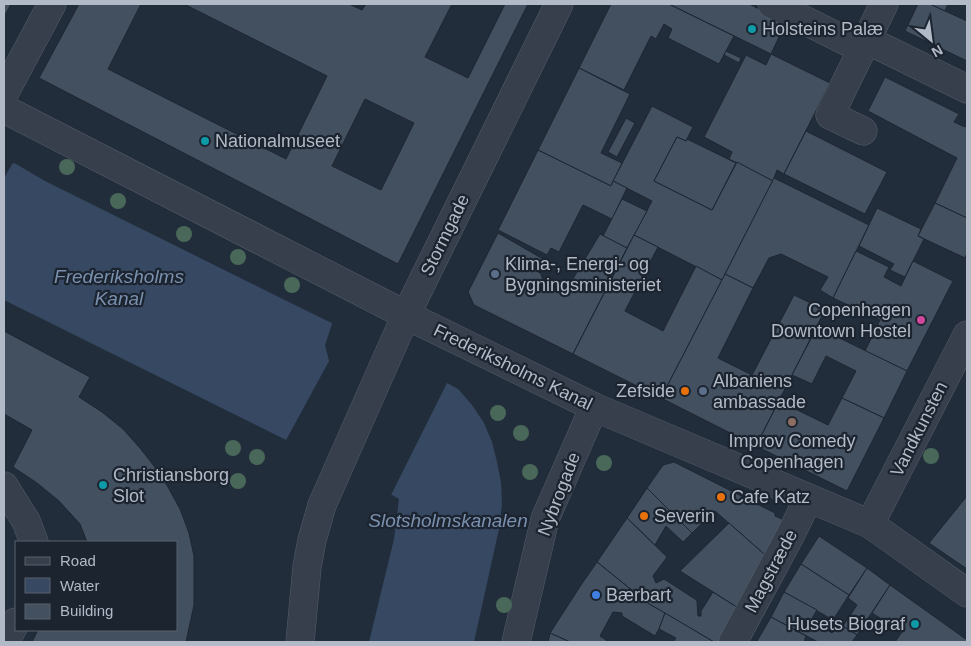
<svg xmlns="http://www.w3.org/2000/svg" width="971" height="646" font-family="Arial,sans-serif">
	<style>
		.water { fill: #364862 }
		.pier { fill: #222d3b }
		.building { fill: #435060; stroke: #1d2632; fill-rule: evenodd }
		.lines { fill: none; stroke-linecap: round; stroke-linejoin: round }
		.minor-casing { stroke: #545d69; stroke-width: 29 }
		.minor { stroke: #363f4b; stroke-width: 28 }
		.tree { fill: #49685a }
		.culture-dot { fill: #0f9aa8; stroke: #1c2430; stroke-width: 2 }
		.service-dot { fill: #5c6f8a; stroke: #1c2430; stroke-width: 2 }
		.hotel-dot { fill: #d1479c; stroke: #1c2430; stroke-width: 2 }
		.food-dot { fill: #e8710a; stroke: #1c2430; stroke-width: 2 }
		.education-dot { fill: #8d6e63; stroke: #1c2430; stroke-width: 2 }
		.shop-dot { fill: #3f7fe0; stroke: #1c2430; stroke-width: 2 }
		.labels { text-anchor: middle; stroke-width: 4.5; stroke-linejoin: round; paint-order: stroke }
		.poi-label { font-size: 18px; fill: #b2bac7; stroke: #1c2430; text-anchor: start }
		.street-label { font-size: 18px; fill: #b2bac7; stroke: #1c2430 }
		.water-label { font-size: 19px; font-style: italic; fill: #7a90af; stroke: #1c2430 }
	</style>
	<rect width="100%" height="100%" fill="#222d3b"/>
	<path class="water" d="M4 160 16 164 45 181 305 310 389 351 458 389 472 405 484 423 492 442 497 462 501 482 502 504 499 529 474 642H369L394 539 399 499 342 466 284 439 4 300Z"/>
	<g class="pier">
		<path d="M4 158 14 161 4 178Z"/>
		<path d="M333 321 404 356 448 381 390 497 341 468 285 442 329 361 325 345Z"/>
	</g>
	<g class="building">
		<path d="M4 4H11L4 17Z"/>
		<path d="M79 4H141L108 69 286 159 327 76 184 4H349L362 10 366 4H452L425 57 468 78 505 4H528L398 264 39 78ZM365 99 414 123 381 190 332 166Z"/>
		<path d="M611 4H669L734 36 719 64 668 38 672 29 664 24 656 39 651 36 624 90 579 68Z"/>
		<path d="M669 4H749L786 22 771 54Z"/>
		<path d="M918 4H930L967 21V61L905 31Z"/>
		<path d="M930 4H948L945 11Z"/>
		<path d="M726 51 741 58 739 63 724 55Z"/>
		<path d="M771 54 830 83 784 174 777 170 773 181 729 159 732 152 704 137 746 55 766 65Z"/>
		<path d="M579 68 630 94 601 153 622 163 611 186 538 150Z"/>
		<path d="M885 77 959 114 954 122 965 127 967 123V218L935 203 957 158 868 111Z"/>
		<path d="M652 106 693 127 686 141 677 137 654 181 712 210 737 162 773 181 722 280 634 235 652 201 613 181Z"/>
		<path d="M626 118 635 123 617 157 608 152Z"/>
		<path d="M806 131 887 172 865 214 784 174Z"/>
		<path d="M677 137 686 141 687 139 736 163 712 210 654 181Z"/>
		<path d="M538 150 611 186 613 181 627 188 612 219 583 205 559 252 551 248 547 255 498 230Z"/>
		<path d="M774 178 869 225 833 298 820 290 828 277 781 254 769 258 753 288 725 274Z"/>
		<path d="M622 199 647 211 627 248 603 236Z"/>
		<path d="M935 203 967 218V253L965 258 918 236Z"/>
		<path d="M877 208 921 229 918 236 924 239 905 277 890 270 894 264 859 246Z"/>
		<path d="M498 233 543 259 537 271 541 274 543 280V286L557 292 568 287 600 234 627 248 573 354 474 305 468 292Z"/>
		<path d="M634 235 658 247 625 311 663 331 696 266 722 280 661 398 573 354Z"/>
		<path d="M856 251 889 267 884 277 901 286 913 261 953 281 907 371 865 351 880 320 833 298Z"/>
		<path d="M725 274 753 288 718 358 752 375 794 295 825 310 756 446 661 398Z"/>
		<path d="M817 327 907 371 884 418 842 398 856 371 826 356 812 384 792 375Z"/>
		<path d="M4 331 90 377 79 397 102 412 123 429 140 448 154 466 168 487 180 509 189 533 194 556V605L186 642H32L38 630H176V542H87L80 524 59 501 37 483 13 467 32 430 4 414Z"/>
		<path d="M842 398 884 418 847 491 756 446 779 401 828 425Z"/>
		<path d="M674 462 775 513V516L782 519 786 532 772 561 715 511 692 533 647 488 663 465Z"/>
		<path d="M647 488 692 533 683 542 666 526 655 545 627 518Z"/>
		<path d="M967 496V569L929 543Z"/>
		<path d="M627 518 667 557 653 576 656 583 664 579 695 599 697 601 698 616H701V611L713 592 740 609 720 642H714L649 604 597 562Z"/>
		<path d="M729 523 772 561 740 609 680 571Z"/>
		<path d="M819 536 867 568 849 595 801 564Z"/>
		<path d="M597 562 649 604 665 613 659 629 655 636 622 616V613L613 612 600 636 609 642H570L550 633 581 585Z"/>
		<path d="M801 564 849 595 833 620 784 592Z"/>
		<path d="M867 568 890 585 857 635 843 626 857 605 848 598Z"/>
		<path d="M890 585 967 640 965 642H895L902 632 872 613Z"/>
		<path d="M784 592 817 610 811 620 832 633 838 623 857 635 852 642H818L771 617Z"/>
		<path d="M665 613 714 642H673L676 638 659 629Z"/>
		<path d="M771 617 806 636 804 642H760L757 641Z"/>
		<path d="M550 633 570 642H548Z"/>
	</g>
	<g class="lines">
		<defs>
			<g id="minor">
				<path d="M772 4 862 49"/>
				<path d="M867 40 967 89"/>
				<path d="M4 94 52 4"/>
				<path d="M4 109 406 315 594 407 870 524 967 593"/>
				<path d="M863 131 830 115 884 4"/>
				<path d="M4 486 26 521 34 542"/>
				<path d="M870 524 967 335"/>
				<path d="M5 642 16 622"/>
				<path d="M300 642 307 567 312 540 322 505 406 315 559 4"/>
				<path d="M516 642 545 519 594 407"/>
				<path d="M733 642 791 534 808 499"/>
			</g>
		</defs>
		<use href="#minor" class="minor-casing"/>
		<use href="#minor" class="minor"/>
	</g>
	<g class="tree">
		<circle cx="67" cy="167" r="8"/>
		<circle cx="118" cy="201" r="8"/>
		<circle cx="184" cy="234" r="8"/>
		<circle cx="238" cy="257" r="8"/>
		<circle cx="292" cy="285" r="8"/>
		<circle cx="498" cy="413" r="8"/>
		<circle cx="521" cy="433" r="8"/>
		<circle cx="233" cy="448" r="8"/>
		<circle cx="931" cy="456" r="8"/>
		<circle cx="257" cy="457" r="8"/>
		<circle cx="604" cy="463" r="8"/>
		<circle cx="530" cy="472" r="8"/>
		<circle cx="238" cy="481" r="8"/>
		<circle cx="504" cy="605" r="8"/>
	</g>
	<g class="culture-dot">
		<circle cx="752" cy="29" r="5"/>
		<circle cx="205" cy="141" r="5"/>
		<circle cx="103" cy="485" r="5"/>
		<circle cx="915" cy="624" r="5"/>
	</g>
	<g class="service-dot">
		<circle cx="495" cy="274" r="5"/>
		<circle cx="703" cy="391" r="5"/>
	</g>
	<circle class="hotel-dot" cx="921" cy="320" r="5"/>
	<g class="food-dot">
		<circle cx="685" cy="391" r="5"/>
		<circle cx="721" cy="497" r="5"/>
		<circle cx="644" cy="516" r="5"/>
	</g>
	<circle class="education-dot" cx="792" cy="422" r="5"/>
	<circle class="shop-dot" cx="596" cy="595" r="5"/>
	<g class="labels">
		<g class="poi-label">
			<text x="762" y="35">Holsteins Palæ</text>
			<text x="215" y="147">Nationalmuseet</text>
			<text x="505" y="270">Klima-, Energi- og<tspan x="505" dy="21">Bygningsministeriet</tspan></text>
			<text x="911" y="316" text-anchor="end">Copenhagen<tspan x="911" dy="21">Downtown Hostel</tspan></text>
			<text x="713" y="387">Albaniens<tspan x="713" dy="21">ambassade</tspan></text>
			<text x="675" y="397" text-anchor="end">Zefside</text>
			<text x="792" y="447" text-anchor="middle">Improv Comedy<tspan x="792" dy="21">Copenhagen</tspan></text>
			<text x="113" y="481">Christiansborg<tspan x="113" dy="21">Slot</tspan></text>
			<text x="731" y="503">Cafe Katz</text>
			<text x="654" y="522">Severin</text>
			<text x="606" y="601">Bærbart</text>
			<text x="905" y="630" text-anchor="end">Husets Biograf</text>
		</g>
		<g class="street-label">
			<text transform="translate(445 235) rotate(-64)" y="6">Stormgade</text>
			<text transform="translate(513 367) rotate(26)" y="6">Frederiksholms Kanal</text>
			<text transform="translate(919 429) rotate(-63)" y="6">Vandkunsten</text>
			<text transform="translate(559 494) rotate(-69)" y="6">Nybrogade</text>
			<text transform="translate(771 571) rotate(-62)" y="6">Magstræde</text>
		</g>
		<g class="water-label">
			<text x="119" y="283">Frederiksholms<tspan x="119" dy="22">Kanal</tspan></text>
			<text x="448" y="527">Slotsholmskanalen</text>
		</g>
	</g>
	<rect width="971" height="646" fill="none" stroke="#b2bac7" stroke-width="10"/>
	<rect x="15" y="541" width="162" height="90" fill="#1c2430" stroke="#58606c"/>
	<rect x="25" y="557" width="25" height="8" fill="#363f4b" stroke="#58606c"/>
	<text x="60" y="566" font-size="15" fill="#b2bac7">Road</text>
	<rect x="25" y="578" width="25" height="15" fill="#364862" stroke="#58606c"/>
	<text x="60" y="591" font-size="15" fill="#b2bac7">Water</text>
	<rect x="25" y="604" width="25" height="15" fill="#435060" stroke="#58606c"/>
	<text x="60" y="616" font-size="15" fill="#b2bac7">Building</text>
	<g transform="translate(931 40) rotate(151)" stroke="#1c2430" stroke-width="4" paint-order="stroke">
	<path d="M0-4L9 19L0 12L-9 19Z" fill="#b2bac7"/>
	<text y="-8" font-size="14" font-weight="bold" text-anchor="middle" fill="#b2bac7">N</text>
	</g>
</svg>
